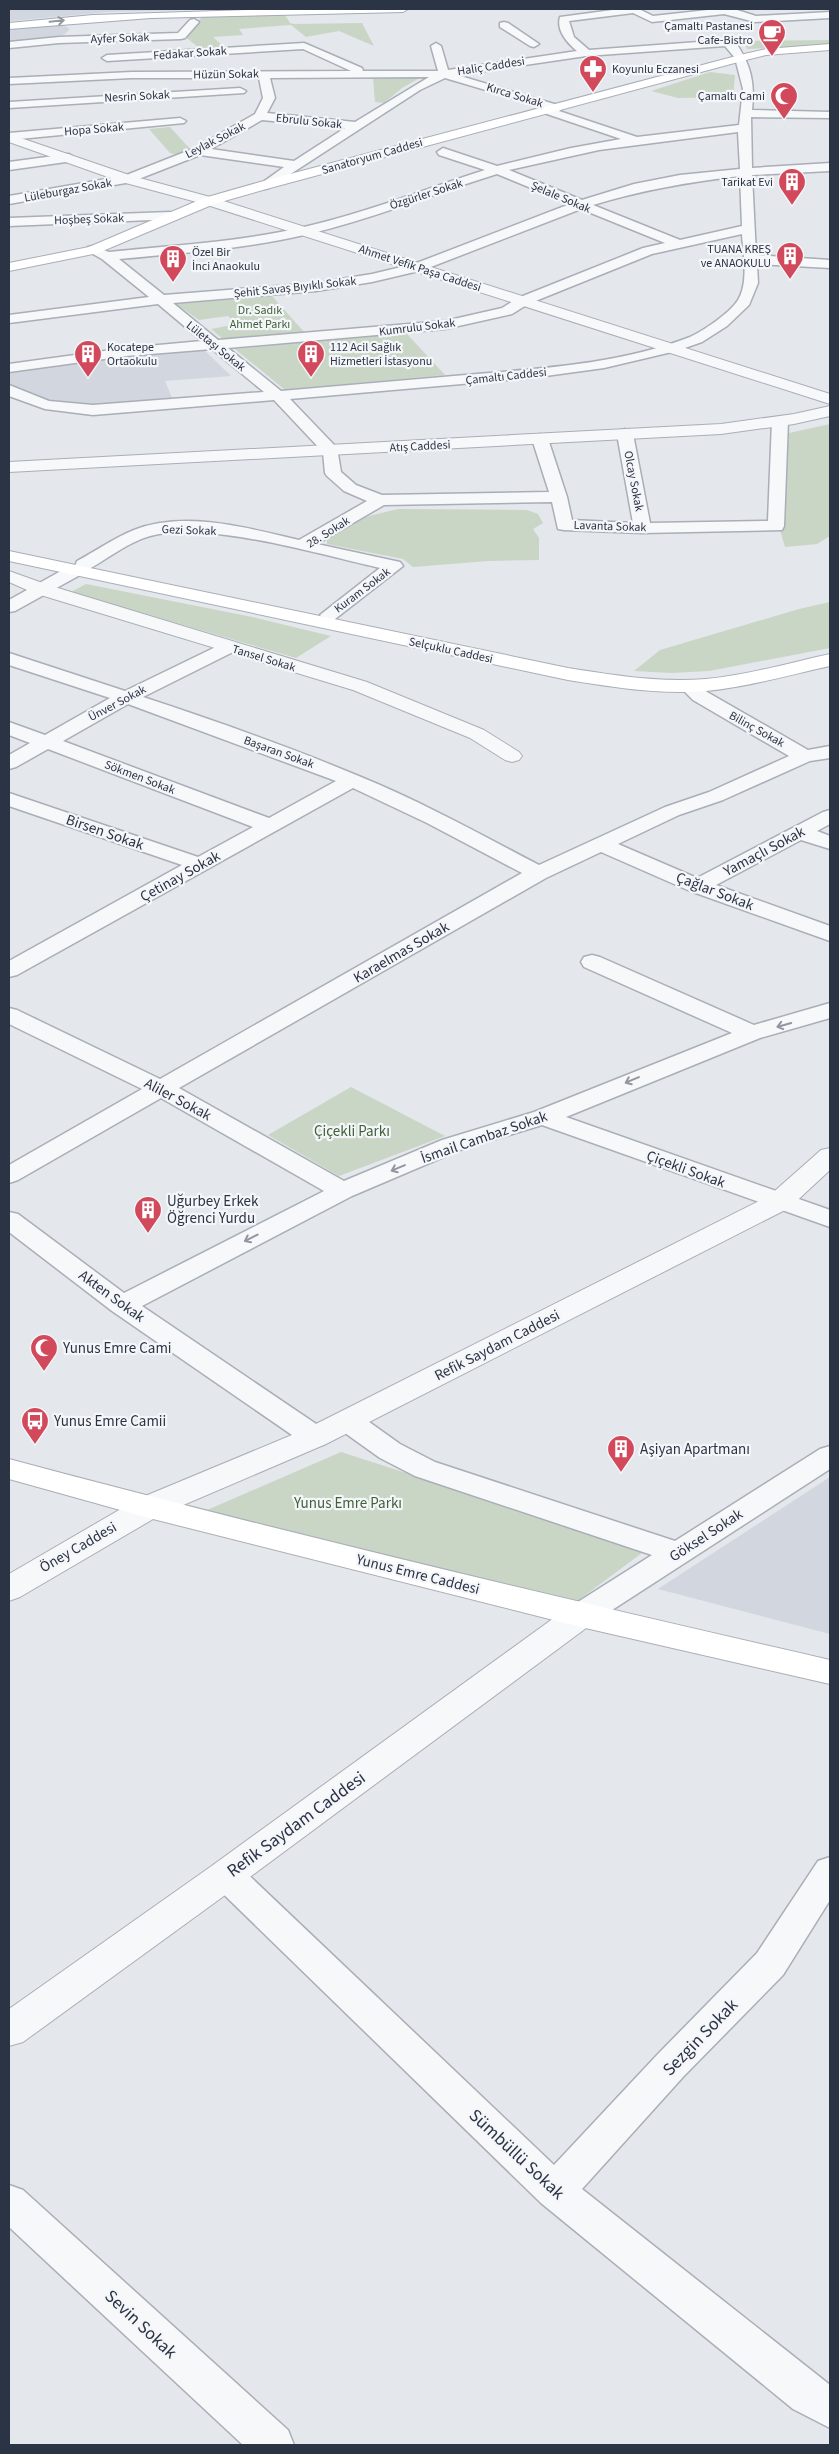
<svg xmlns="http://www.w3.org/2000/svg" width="839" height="2454" font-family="'Source Sans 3',sans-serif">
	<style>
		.built { fill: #d2d6de }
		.green { fill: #c9d6c5 }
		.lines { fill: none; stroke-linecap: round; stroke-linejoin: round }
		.minor-casing { stroke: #a9aeb7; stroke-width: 3 }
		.tertiary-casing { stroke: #a9aeb7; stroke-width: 2 }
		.secondary-casing { stroke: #a9aeb7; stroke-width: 2 }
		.primary-casing { stroke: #a3abb8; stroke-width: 2 }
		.minor { fill: #f7f8fa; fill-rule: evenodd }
		.tertiary { fill: #f7f8fa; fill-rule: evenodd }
		.secondary { fill: #fff; fill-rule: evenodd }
		.primary { fill: #fff; fill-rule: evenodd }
		.oneway { stroke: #959aa2 }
		.oneway2 { stroke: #9196a0 }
		.labels { text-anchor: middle; stroke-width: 4.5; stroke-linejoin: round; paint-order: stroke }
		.far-poi-label { font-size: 12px; fill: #2b3445; stroke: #f4f6f9; text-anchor: end }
		.far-street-label { font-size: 12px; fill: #2b3445; stroke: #f4f6f9 }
		.far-park-label { font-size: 12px; fill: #3f6138; stroke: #f4f6f9 }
		.street-label { font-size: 15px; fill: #2b3445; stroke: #f4f6f9 }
		.park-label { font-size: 15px; fill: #3f6138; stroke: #f4f6f9 }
		.poi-label { font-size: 15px; fill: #2b3445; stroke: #f4f6f9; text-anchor: start }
		.near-street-label { font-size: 18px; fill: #2b3445; stroke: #f4f6f9 }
	</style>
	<rect width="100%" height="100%" fill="#e4e7ec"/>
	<g class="built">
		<path d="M9 9H189L191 10 108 12 9 21Z"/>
		<path d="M61 24 70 29 65 34 50 39 9 43V29Z"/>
		<path d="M203 349 231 376 165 381 172 398 77 406 44 400 9 384V373L119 357Z"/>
		<path d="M830 1477V1634L658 1589Z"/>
	</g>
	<g class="green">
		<path d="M285 15 290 23 294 24 362 23 374 46 339 31 306 37 291 25 239 29 243 35 213 37 225 48 202 50 184 36 202 17Z"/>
		<path d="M830 40V45L747 49 744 41Z"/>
		<path d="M710 72 735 75 733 97 678 98 651 91Z"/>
		<path d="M423 76 402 88 384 103 375 102 373 78Z"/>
		<path d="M170 127 191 150 177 155 170 153 149 129Z"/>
		<path d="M272 296 305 333 223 339 211 329 237 324 228 316 199 320 176 304Z"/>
		<path d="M406 333 445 375 285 390 235 349Z"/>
		<path d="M830 424V536L817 544 785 547 780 530 789 433Z"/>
		<path d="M398 509 527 510 538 514 543 523 533 529 539 538V560L488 561 413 567 403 559 327 544V540L365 517Z"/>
		<path d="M86 584 252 617 331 636 296 658 71 592Z"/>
		<path d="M830 602V648L709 671 671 673 634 671 660 650 799 609Z"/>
		<path d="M351 1087 445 1136 339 1176 268 1135Z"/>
		<path d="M341 1452 646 1550 572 1605 198 1514Z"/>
	</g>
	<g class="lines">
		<defs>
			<g id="minor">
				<path d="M620 9H639L653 16 717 9 737 10 756 16 830 12V18L755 22 724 14 652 22 633 13 569 21 574 37 589 50 726 40 736 43C751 65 755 83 752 110L830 112V118L751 117 752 168 830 163V171L752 175 756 255 830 260V268L757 264 758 283 749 305 727 326 702 342 676 351 604 368 531 378 290 399 337 448 341 472 356 485 382 495 549 492 532 439 540 434 548 439 567 497 572 520 633 523 617 434 619 431 625 429 633 434 650 523 768 521 772 421 774 418H786L788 421 784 526 782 530 642 533 564 530 558 529 552 502 384 505 317 544 400 562 403 566 335 619H323L320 615 380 568C322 555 205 520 150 536 128 542 109 558 89 569L82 570 80 575 15 611 9 612V600L68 567 75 566 77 561C96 551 114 538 134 530 185 510 248 528 299 540L367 501 344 491 327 476 325 473 323 452 274 400 93 415 45 409 9 396V385L49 401 93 405 264 392 212 349 126 356 9 372V364L126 348 202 341 158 304 9 323V315L149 297 102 259 86 250 88 247 93 246 109 252C174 245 240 242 304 227 366 213 425 189 485 170L439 155 437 152 443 148 497 166 571 148 621 139 544 113 542 111 546 108 445 78 420 90 269 188 265 189 259 185 284 167 200 155 131 182 9 204V196L124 176 195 148 255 114 263 98 259 78H132L9 84V78L132 72 351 71 303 49 107 61 102 58 107 55 304 43 362 68 363 71H438L431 46 436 43 441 46 448 70 577 51C567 43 556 30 560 17ZM725 46 735 58 743 89 739 125 637 137 559 111 563 108 561 106 457 75 586 56ZM429 77 355 122 267 113 275 98 270 78ZM262 120 345 128 294 161 211 149ZM738 132 740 169 680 175 634 184 582 200 509 170 599 150ZM497 174 570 204 414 264 372 274 316 283 164 295 119 259C181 253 243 249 304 235 370 220 432 194 497 174ZM740 176 742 226 680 240 593 205C642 190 689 182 740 176ZM581 209 665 243 643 248 518 298 502 308 445 321 218 340 173 303 316 291 372 282 423 270ZM742 234C743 254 749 282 738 300 730 313 703 331 690 337 623 363 548 368 477 374 412 380 346 385 281 391L228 348 445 329 512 314 528 304 652 254Z"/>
				<path d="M194 19 199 22 185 38 181 39 59 43 9 48V42L59 37 178 33 190 20Z"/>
				<path d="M504 22 508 23 539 44 534 47 530 46 500 27V23Z"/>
				<path d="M240 88 246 91 244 93 9 108V102Z"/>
				<path d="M180 118 186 121 184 123 9 140V133Z"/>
				<path d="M69 154 75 158 73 161 9 170V162Z"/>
				<path d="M170 212 176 216 175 219 9 226V218Z"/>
				<path d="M228 641 235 643 237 647 235 651 143 697C216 721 290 747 361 777 422 802 480 834 539 865L665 807 709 792 789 756 693 700 679 686 682 682H696L707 692 808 750 830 746V758L810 761 723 800 679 815 618 844 697 878 823 812 830 810V824L817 831 830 836V849L801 840 716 885 830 926V941L690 891 601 852 546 878 179 1088 344 1181 442 1140 534 1112 732 1033 584 967 581 962 584 957 592 955 600 957 754 1025 830 1003V1018L760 1038 566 1117 830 1210V1227L542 1125 460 1150 352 1196 142 1306 325 1430 330 1437 325 1444 315 1447 305 1444 112 1311 9 1232V1212L18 1214 124 1293 324 1191 161 1098 18 1180 9 1183V1165L142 1089 9 1024V1008L17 1010 160 1079 522 873 427 823 353 788 17 975 9 977V961L182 865 9 806V793L198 857 253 827 48 749 16 767 9 769V755L30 743 9 735V722L45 735 110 698 9 665V653L125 691ZM128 704 336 781 269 818 63 741Z"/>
				<path d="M348 1411 358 1414 400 1444 435 1462 675 1541 820 1449 830 1446V1469L592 1623 581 1626 570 1623 565 1615 570 1607 652 1555 415 1476 380 1458 338 1428 334 1421 338 1414Z"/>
				<path d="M830 1857V1900L783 1975 683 2077 582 2189 830 2385V2428L793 2409 541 2203 214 1885 209 1875 214 1865 226 1861 238 1865 554 2165 657 2055 757 1953 818 1861Z"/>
				<path d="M9 2185 23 2190 288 2430 294 2445H243L9 2227Z"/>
			</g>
			<g id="tertiary">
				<path d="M9 134 132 176 214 198 830 394V404L204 204 122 182 9 142Z"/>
				<path d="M830 406V416L794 424 721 434 9 472V462L721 424 794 414Z"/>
				<path d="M9 571 48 585 367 682 484 730 519 752 522 756 519 760 512 762 505 760 470 738 353 690 34 593 9 582Z"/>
				<path d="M830 1148V1170L789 1208 326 1444 160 1515 20 1597 9 1601V1574L138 1499 304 1430 769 1196 821 1150Z"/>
				<path d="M581 1603 593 1607 597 1615 593 1623 239 1885 23 2042 9 2046V2009L213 1865 569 1607Z"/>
			</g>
			<g id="secondary">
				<path d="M830 44V50L766 55 742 61 270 188 214 204 98 253 9 271V263L89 247 204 198 260 182 740 55 766 49Z"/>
				<path d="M9 551 568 668C613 675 660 683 706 679 748 675 789 663 830 654V666C789 675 748 687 706 691 660 695 613 687 568 680L9 561Z"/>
				<path d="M9 1459C281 1532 555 1597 830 1660V1684L581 1627 149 1518 9 1479Z"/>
			</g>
			<path id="primary" d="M280 9H408L403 12 151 18 9 29V23L93 15Z"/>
		</defs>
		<use href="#minor" class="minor-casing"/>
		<use href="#tertiary" class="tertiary-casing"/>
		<use href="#secondary" class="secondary-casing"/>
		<use href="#primary" class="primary-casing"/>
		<use href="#minor" class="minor"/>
		<use href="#tertiary" class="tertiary"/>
		<use href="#secondary" class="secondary"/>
		<use href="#primary" class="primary"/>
	</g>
	<defs><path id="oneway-shaft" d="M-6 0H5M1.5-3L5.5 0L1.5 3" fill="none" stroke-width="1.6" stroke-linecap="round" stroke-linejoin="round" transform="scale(1.25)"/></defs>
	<use class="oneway" href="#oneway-shaft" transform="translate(57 21) rotate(-6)"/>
	<g class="oneway2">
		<use href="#oneway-shaft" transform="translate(784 1025) rotate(164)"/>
		<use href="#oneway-shaft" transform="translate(632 1080) rotate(157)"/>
		<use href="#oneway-shaft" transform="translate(398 1168) rotate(157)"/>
		<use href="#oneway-shaft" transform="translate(251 1238) rotate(153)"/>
	</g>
	<defs>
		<symbol id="cafe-pin" viewBox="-11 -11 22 30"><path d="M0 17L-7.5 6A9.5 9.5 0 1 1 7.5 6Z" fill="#d1495b" stroke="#f4f6f9"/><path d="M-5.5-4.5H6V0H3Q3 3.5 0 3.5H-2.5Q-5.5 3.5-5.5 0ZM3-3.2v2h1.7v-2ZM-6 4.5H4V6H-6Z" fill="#fff"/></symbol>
		<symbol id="pharmacy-pin" viewBox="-11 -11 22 30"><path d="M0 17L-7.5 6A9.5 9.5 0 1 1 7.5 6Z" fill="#d1495b" stroke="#f4f6f9"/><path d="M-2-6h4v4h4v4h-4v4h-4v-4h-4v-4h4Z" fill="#fff"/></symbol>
		<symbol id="mosque-pin" viewBox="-11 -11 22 30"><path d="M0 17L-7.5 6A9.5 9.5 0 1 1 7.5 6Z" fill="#d1495b" stroke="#f4f6f9"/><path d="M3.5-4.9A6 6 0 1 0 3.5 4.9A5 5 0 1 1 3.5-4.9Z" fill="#fff"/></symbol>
		<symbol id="building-pin" viewBox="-11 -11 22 30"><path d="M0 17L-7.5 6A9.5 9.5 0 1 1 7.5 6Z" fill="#d1495b" stroke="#f4f6f9"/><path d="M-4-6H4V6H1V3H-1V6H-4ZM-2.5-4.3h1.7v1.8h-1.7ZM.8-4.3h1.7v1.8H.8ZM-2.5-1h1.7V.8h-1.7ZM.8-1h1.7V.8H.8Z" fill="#fff"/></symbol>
		<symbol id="bus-pin" viewBox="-11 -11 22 30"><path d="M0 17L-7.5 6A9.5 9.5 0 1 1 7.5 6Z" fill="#d1495b" stroke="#f4f6f9"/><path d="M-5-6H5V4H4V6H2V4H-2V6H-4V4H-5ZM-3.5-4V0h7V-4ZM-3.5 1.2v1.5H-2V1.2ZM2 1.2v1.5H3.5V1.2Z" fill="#fff"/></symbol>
	</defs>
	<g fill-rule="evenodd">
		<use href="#cafe-pin" x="756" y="17" width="32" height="43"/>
		<use href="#pharmacy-pin" x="577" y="53" width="32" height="43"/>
		<use href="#mosque-pin" x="768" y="80" width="32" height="43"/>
		<use href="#building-pin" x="776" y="166" width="32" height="43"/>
		<use href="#building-pin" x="774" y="240" width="32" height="43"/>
		<use href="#building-pin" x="157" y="243" width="32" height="43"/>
		<use href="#building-pin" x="72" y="338" width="32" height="43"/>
		<use href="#building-pin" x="295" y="338" width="32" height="43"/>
		<use href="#building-pin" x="132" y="1194" width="32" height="43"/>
		<use href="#mosque-pin" x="28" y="1332" width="32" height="43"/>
		<use href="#bus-pin" x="19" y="1405" width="32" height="43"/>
		<use href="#building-pin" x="605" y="1433" width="32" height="43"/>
	</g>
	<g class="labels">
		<g class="far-poi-label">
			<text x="753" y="30">Çamaltı Pastanesi<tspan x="753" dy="14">Cafe-Bistro</tspan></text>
			<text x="612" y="73" text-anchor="start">Koyunlu Eczanesi</text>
			<text x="765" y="100">Çamaltı Cami</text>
			<text x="773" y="186">Tarikat Evi</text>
			<text x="771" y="253">TUANA KREŞ<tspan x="771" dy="14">ve ANAOKULU</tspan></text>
			<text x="192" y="256" text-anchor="start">Özel Bir<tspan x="192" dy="14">İnci Anaokulu</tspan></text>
			<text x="107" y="351" text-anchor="start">Kocatepe<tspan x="107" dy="14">Ortaokulu</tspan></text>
			<text x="330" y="351" text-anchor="start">112 Acil Sağlık<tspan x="330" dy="14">Hizmetleri İstasyonu</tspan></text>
		</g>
		<g class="far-street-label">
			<text transform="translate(120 38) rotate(-2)" y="4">Ayfer Sokak</text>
			<text transform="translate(190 53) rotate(-4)" y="4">Fedakar Sokak</text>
			<text transform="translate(491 66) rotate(-9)" y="4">Haliç Caddesi</text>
			<text transform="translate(226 74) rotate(-1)" y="4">Hüzün Sokak</text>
			<text transform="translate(515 95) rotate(17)" y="4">Kırca Sokak</text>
			<text transform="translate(137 96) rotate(-3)" y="4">Nesrin Sokak</text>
			<text transform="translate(309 121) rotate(6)" y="4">Ebrulu Sokak</text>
			<text transform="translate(94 129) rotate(-5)" y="4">Hopa Sokak</text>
			<text transform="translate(215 140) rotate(-27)" y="4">Leylak Sokak</text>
			<text transform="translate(372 156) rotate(-16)" y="4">Sanatoryum Caddesi</text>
			<text transform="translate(68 190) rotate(-10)" y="4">Lüleburgaz Sokak</text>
			<text transform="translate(426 194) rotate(-18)" y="4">Özgürler Sokak</text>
			<text transform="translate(561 197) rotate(23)" y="4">Şelale Sokak</text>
			<text transform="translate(89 219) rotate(-2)" y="4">Hoşbeş Sokak</text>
			<text transform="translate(420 268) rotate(18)" y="4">Ahmet Vefik Paşa Caddesi</text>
			<text transform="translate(295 287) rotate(-6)" y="4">Şehit Savaş Bıyıklı Sokak</text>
			<text transform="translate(417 327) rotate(-7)" y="4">Kumrulu Sokak</text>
			<text transform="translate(216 346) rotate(39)" y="4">Lületaşı Sokak</text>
			<text transform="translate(506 376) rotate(-6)" y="4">Çamaltı Caddesi</text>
			<text transform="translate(420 446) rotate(-3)" y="4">Atış Caddesi</text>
			<text transform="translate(634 481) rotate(79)" y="4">Olcay Sokak</text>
			<text transform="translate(610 526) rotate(2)" y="4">Lavanta Sokak</text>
			<text transform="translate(189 530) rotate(2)" y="4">Gezi Sokak</text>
			<text transform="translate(328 532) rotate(-32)" y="4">28. Sokak</text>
			<text transform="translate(362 590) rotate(-37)" y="4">Kuram Sokak</text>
			<text transform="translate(451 650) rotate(12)" y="4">Selçuklu Caddesi</text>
			<text transform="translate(264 658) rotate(17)" y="4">Tansel Sokak</text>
			<text transform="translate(117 703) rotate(-28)" y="4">Ünver Sokak</text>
			<text transform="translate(757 729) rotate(29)" y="4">Bilinç Sokak</text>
			<text transform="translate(279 752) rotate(20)" y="4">Başaran Sokak</text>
			<text transform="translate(140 777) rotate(21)" y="4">Sökmen Sokak</text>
		</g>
		<g class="far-park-label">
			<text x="260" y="314">Dr. Sadık<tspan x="260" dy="14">Ahmet Parkı</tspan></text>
		</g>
		<g class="street-label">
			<text transform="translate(105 832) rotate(19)" y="5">Birsen Sokak</text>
			<text transform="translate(764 851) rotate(-28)" y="5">Yamaçlı Sokak</text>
			<text transform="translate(180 876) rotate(-29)" y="5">Çetinay Sokak</text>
			<text transform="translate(715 891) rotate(21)" y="5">Çağlar Sokak</text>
			<text transform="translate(401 952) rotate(-30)" y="5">Karaelmas Sokak</text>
			<text transform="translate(178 1099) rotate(28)" y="5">Aliler Sokak</text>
			<text transform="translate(484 1137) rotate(-19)" y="5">İsmail Cambaz Sokak</text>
			<text transform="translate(686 1169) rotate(20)" y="5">Çiçekli Sokak</text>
			<text transform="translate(112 1296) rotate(36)" y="5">Akten Sokak</text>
			<text transform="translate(497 1345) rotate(-27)" y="5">Refik Saydam Caddesi</text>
			<text transform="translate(706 1535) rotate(-33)" y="5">Göksel Sokak</text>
			<text transform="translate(78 1547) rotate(-30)" y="5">Öney Caddesi</text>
			<text transform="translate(418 1574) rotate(14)" y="5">Yunus Emre Caddesi</text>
		</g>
		<g class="park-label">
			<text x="352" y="1136">Çiçekli Parkı</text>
			<text x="348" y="1508">Yunus Emre Parkı</text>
		</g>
		<g class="poi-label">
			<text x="167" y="1206">Uğurbey Erkek<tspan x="167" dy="17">Öğrenci Yurdu</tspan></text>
			<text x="63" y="1353">Yunus Emre Cami</text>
			<text x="54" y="1426">Yunus Emre Camii</text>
			<text x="640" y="1454">Aşiyan Apartmanı</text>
		</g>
		<g class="near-street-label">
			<text transform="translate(296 1824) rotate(-36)" y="6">Refik Saydam Caddesi</text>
			<text transform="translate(700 2037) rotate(-46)" y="6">Sezgin Sokak</text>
			<text transform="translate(517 2154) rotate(43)" y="6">Sümbüllü Sokak</text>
			<text transform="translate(141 2324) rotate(43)" y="6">Sevin Sokak</text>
		</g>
	</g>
	<rect width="839" height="2454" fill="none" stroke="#2b3445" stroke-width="20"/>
</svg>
